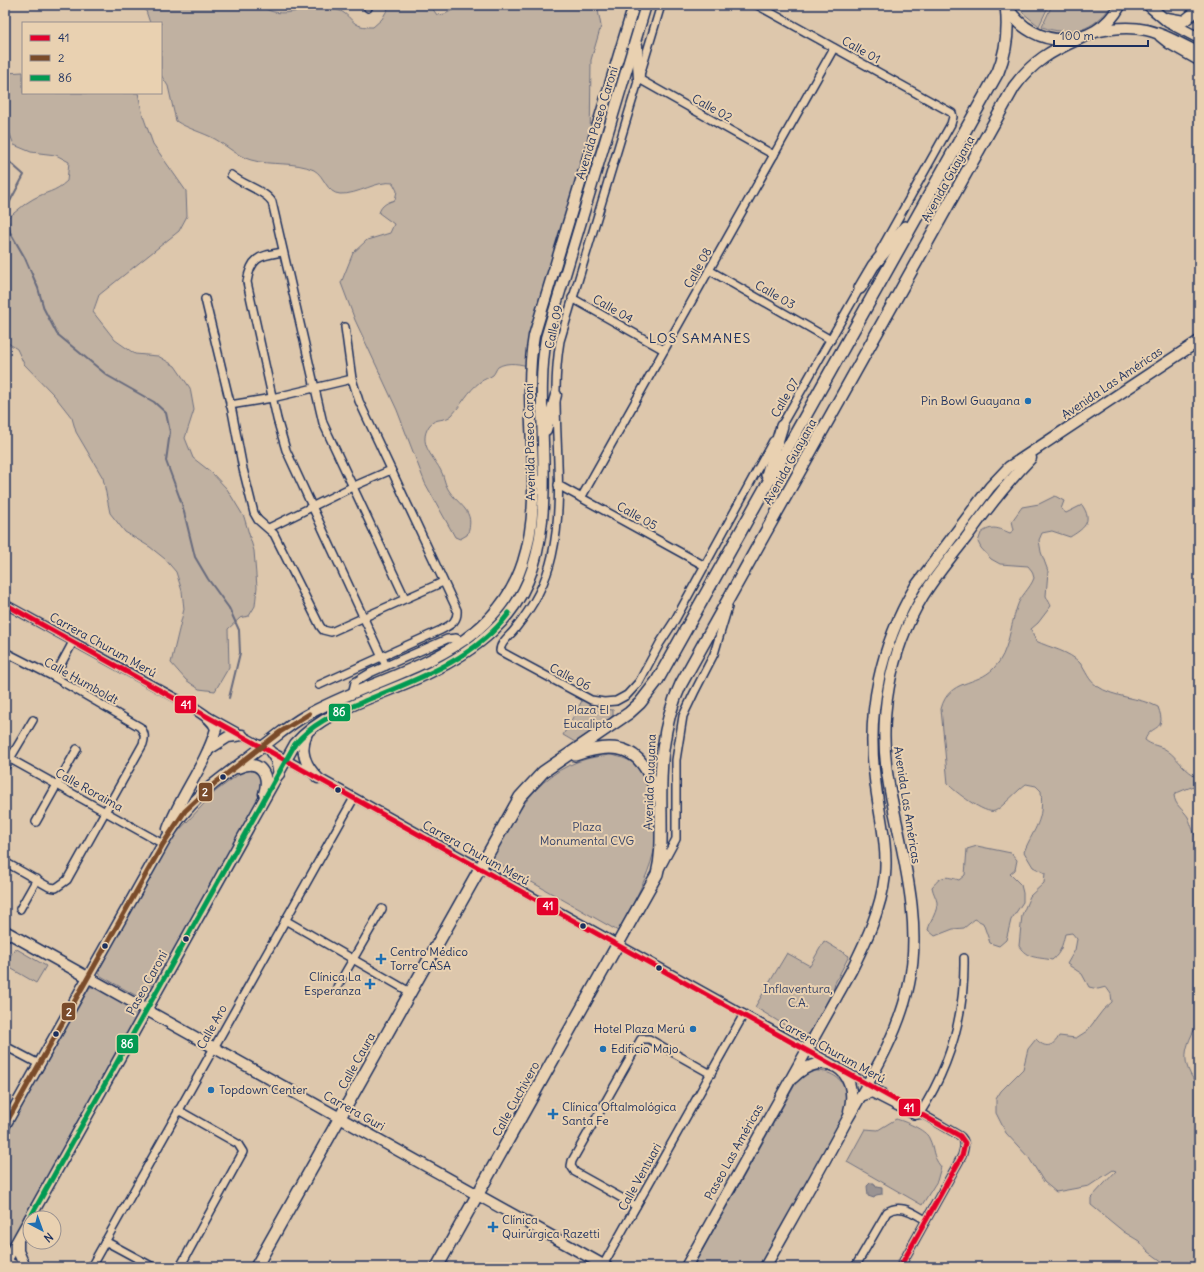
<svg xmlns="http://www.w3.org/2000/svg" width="1204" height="1272" font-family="Delius,sans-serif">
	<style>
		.green { fill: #c0b1a1; stroke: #6e7080 }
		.water { fill: #9a9392; stroke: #676b7d }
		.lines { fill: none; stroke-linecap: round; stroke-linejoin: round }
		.stream { stroke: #676b7d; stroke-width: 2 }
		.street-casing { stroke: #1b2f5e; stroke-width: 10 }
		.secondary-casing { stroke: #1b2f5e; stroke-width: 13 }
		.primary-casing { stroke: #1b2f5e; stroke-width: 14 }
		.street { stroke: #e9d1b1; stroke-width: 7 }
		.secondary { stroke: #e9d1b1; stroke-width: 10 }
		.primary { stroke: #e9d1b1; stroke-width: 11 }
		.bus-1-casing { stroke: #e9d1b1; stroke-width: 8 }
		.bus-2-casing { stroke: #e9d1b1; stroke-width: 8 }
		.bus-3-casing { stroke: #e9d1b1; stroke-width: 8 }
		.bus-1 { stroke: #e4002b; stroke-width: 5 }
		.bus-2 { stroke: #7a4b2a; stroke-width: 5 }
		.bus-3 { stroke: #039a52; stroke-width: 5 }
		.poi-dot { fill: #1f6fb2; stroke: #e9d1b1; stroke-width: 1.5 }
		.bus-dot { fill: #1b2f5e; stroke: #e9d1b1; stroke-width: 1.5 }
		.labels { text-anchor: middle; stroke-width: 4; stroke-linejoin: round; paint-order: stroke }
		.street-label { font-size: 12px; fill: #1b2f5e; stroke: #e9d1b1 }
		.poi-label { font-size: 12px; fill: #1b2f5e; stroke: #e9d1b1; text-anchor: start }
		.park-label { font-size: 12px; fill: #344268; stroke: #e9d1b1 }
		.quarter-label { font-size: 14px; letter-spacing: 1px; fill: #1b2f5e; stroke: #e9d1b1 }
		.line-badge { stroke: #e9d1b1; stroke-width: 1.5 }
		.badge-label { font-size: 11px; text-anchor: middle; font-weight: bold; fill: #fff }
	</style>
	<rect width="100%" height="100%" fill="#ddc7ac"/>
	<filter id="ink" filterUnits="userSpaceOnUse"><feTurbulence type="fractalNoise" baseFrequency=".025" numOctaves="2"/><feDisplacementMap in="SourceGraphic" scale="8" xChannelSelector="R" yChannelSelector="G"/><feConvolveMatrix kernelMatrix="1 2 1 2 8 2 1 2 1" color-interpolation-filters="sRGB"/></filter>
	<g filter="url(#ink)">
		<g class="green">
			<path d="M144 5H265L266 9C284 19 306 6 326 8 331 8 340 10 344 13 350 17 353 24 361 26 364 27 370 27 373 27L382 19 390 5H430L437 15 445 14 462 5H597L601 26 591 60 590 148 531 367C521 364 508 361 498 367 496 369 495 373 493 375 489 378 484 379 480 382 468 391 462 404 452 415 445 422 435 417 429 426 418 443 432 455 440 469 444 475 444 483 448 489 458 506 477 510 467 535L460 539 455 537 425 483 397 410 355 320 341 283 353 253 367 240 390 233 394 224 379 213C381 205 388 202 395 200L397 191 393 183C377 180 358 195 340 194 326 193 325 176 314 170 295 161 271 166 251 160 237 156 227 146 215 139 202 132 188 129 176 121L168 86 161 75V23H150Z"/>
			<path d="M1018 5H1049L1039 26 1023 13Z"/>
			<path d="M1052 5H1112C1093 31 1072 37 1042 27Z"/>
			<path d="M23 72V93H138L143 116 153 144 186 191 187 216 179 231 99 295 93 312 115 340 135 354 158 356 175 366 190 388 194 410 185 438 193 458 211 472 227 489 244 517 254 551 257 587 255 606 249 616 240 618 228 629 229 667 215 691 199 689 186 680 171 663 184 609 182 591 176 572 165 559 150 547 125 532 110 513 103 478 76 432 72 418 54 395 24 364 17 349 5 341V219C15 214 23 204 33 199 47 191 54 193 67 181L69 162 56 155 31 152 14 145 5 121V73Z"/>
			<path d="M1055 496 1064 501 1061 509 1066 513 1082 505C1094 522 1083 529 1070 537L1052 531 1042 533 1039 540 1041 552 1048 571 1046 596 1051 606 1038 623 1031 629 1036 641C1050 648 1069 651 1080 663 1086 671 1088 680 1097 686 1114 698 1139 697 1158 707 1168 733 1150 724 1145 740 1151 745 1156 745 1163 748 1175 754 1182 768 1194 775V786C1187 789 1179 791 1174 795 1175 806 1183 809 1188 817 1192 826 1193 834 1199 841V1021C1184 1048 1179 1062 1199 1087V1267H1170L1149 1252 1139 1241 1124 1232 1091 1205V1198L1116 1171 1113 1170 1089 1186 1056 1192 1044 1182 1029 1158 1006 1133 996 1113V1099L1001 1091 1023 1069 1028 1049 1036 1039C1045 1049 1053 1047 1059 1036L1076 1038 1087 1031 1103 1010 1112 1002 1111 994 1106 987 1098 989 1089 987 1082 974 1067 964 1075 950 1077 939 1072 933 1065 934C1062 946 1061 953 1052 960 1038 957 1027 959 1019 946L1022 915 1030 896 1044 883 1045 873 1033 867 1024 852C1035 826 1044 822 1041 791L1036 786 1026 784C1019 789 1000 809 995 811 985 815 954 791 948 784L941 709C949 678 976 687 994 668 1009 653 1010 626 1017 607 1020 596 1030 589 1034 578L1032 571 1028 566 1000 564 991 559 981 548 978 542 981 533C992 525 998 528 1010 533L1014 530 1012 521 1022 507 1039 504Z"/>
			<path d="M583 699 605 709 613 710V715L607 722 575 742 563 735Z"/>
			<path d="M611 755C635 760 641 766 650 788 671 838 642 888 618 931L491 859C519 807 545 759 611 755Z"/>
			<path d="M246 769 258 771 265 790 148 996 142 999 101 976 99 973 100 967 172 838 216 791Z"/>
			<path d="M977 846 1011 853 1017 860 1015 870 1010 874 1021 885 1023 893V902L1011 920 1006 940 999 946 990 943 983 923 975 919 964 928 953 929 935 936 928 930C930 921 938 911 937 902 936 897 933 893 932 887 942 875 945 876 959 880L965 875 967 849Z"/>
			<path d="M824 941 849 956 835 983 832 997 811 1033 805 1035 799 1034 755 1007 787 953 810 966Z"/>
			<path d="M15 948 46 966 36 983 5 965Z"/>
			<path d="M90 987H95L136 1010 137 1015 9 1247 5 1250V1136Z"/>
			<path d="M814 1071C828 1070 845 1078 846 1094 847 1100 845 1107 845 1113L759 1267H693L796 1083 803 1075Z"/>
			<path d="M896 1119C904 1121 926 1130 929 1138 935 1150 931 1154 941 1167L937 1181 922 1205 847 1162 865 1129 878 1130Z"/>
		</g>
		<path class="water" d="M870 1183H874L876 1187 882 1188V1194L876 1195 874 1198 868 1196 867 1186Z"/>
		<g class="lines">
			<path class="stream" d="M5 158 24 175 6 209 10 232 25 258 38 288 44 309 57 334 108 376 154 402 166 413 170 432 166 461 182 504 195 557 208 579 229 608 239 630 240 653 229 698"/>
			<defs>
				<g id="street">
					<path d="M661 5 560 341C548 412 568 485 552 556 546 583 532 608 515 629 510 636 500 642 500 651L591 700 604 702 616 701 627 695 639 682 660 643 675 620 773 441"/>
					<path d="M757 5 952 113 953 117 951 124 880 251"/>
					<path d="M368 8 369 5"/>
					<path d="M1159 37 1169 45 1199 62"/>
					<path d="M639 79 774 155"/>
					<path d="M231 175C243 185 266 191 272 202L323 423 405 598"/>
					<path d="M283 252C260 256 251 256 247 282L277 419 286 450 386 666"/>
					<path d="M709 270 831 340"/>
					<path d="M572 298 664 350"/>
					<path d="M205 299 232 411 243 469 254 513 258 520 274 534 320 626 323 630 331 632 443 582"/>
					<path d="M230 405 272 398 352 379"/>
					<path d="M780 428 862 284"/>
					<path d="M558 485 705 566"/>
					<path d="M581 498 834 48"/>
					<path d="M269 528 352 487 391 470"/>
					<path d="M5 604 194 708"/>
					<path d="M5 652 54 677 140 727C145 733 145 737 143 744L67 880 56 888 49 887 5 862"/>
					<path d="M54 677 73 642"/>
					<path d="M319 685 441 630C450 625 458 622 457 610L359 401 352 379 345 327"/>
					<path d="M352 694 355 682 370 673 447 639 456 638 462 642"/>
					<path d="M210 717 832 1063"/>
					<path d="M5 756 163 844"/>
					<path d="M5 767 33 720"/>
					<path d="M36 822 77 749"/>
					<path d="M661 867 676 839V760L683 716 694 693 714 654 728 607"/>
					<path d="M20 909 37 879"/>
					<path d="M285 920 410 992"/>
					<path d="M337 987 382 909"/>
					<path d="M5 1046 39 1064"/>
					<path d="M842 1069 882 1092"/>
					<path d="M178 1110 238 1144 243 1152 180 1267"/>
					<path d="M920 1113C951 1065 965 1014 964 958"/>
					<path d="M636 1206 575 1172 571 1166 572 1161 641 1039H649L711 1074"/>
					<path d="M105 1241 153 1267"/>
					<path d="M91 1267 354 798"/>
					<path d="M602 1267 744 1014"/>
					<path d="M855 1267 887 1212C901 1203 913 1213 926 1220"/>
					<path d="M900 1267 962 1156C964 1149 967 1141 960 1136L917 1111"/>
				</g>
				<g id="secondary">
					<path d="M1148 5 1168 22 1199 38"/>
					<path d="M1167 18 1184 21 1194 13 1196 5"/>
					<path d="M1095 32C1141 21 1160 33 1199 53"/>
					<path d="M637 45 639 79"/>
					<path d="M546 430 556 395"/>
					<path d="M307 733C299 751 305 765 318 778"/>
					<path d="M209 749 228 737 242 735"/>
					<path d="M270 751 276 760 279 774"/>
					<path d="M238 768C260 758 270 774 264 794"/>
					<path d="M168 829C181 795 206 764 216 729 213 718 199 712 191 706"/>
					<path d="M5 931 607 1267"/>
					<path d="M793 1078C823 1047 861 1070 849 1111"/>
					<path d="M861 1096 872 1092 915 1114 920 1113"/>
					<path d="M5 1125 163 844C170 833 176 822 185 812 206 786 236 768 262 747 276 737 289 725 305 716 382 672 492 660 523 562 546 491 521 410 534 336L634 5"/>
					<path d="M30 1218 295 744C324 709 386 694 427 674 537 621 547 557 543 443 542 408 540 373 546 338L646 5"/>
					<path d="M18 1241V1251L25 1267"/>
					<path d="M5 1261 16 1267"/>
					<path d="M5 1263 30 1218"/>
					<path d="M686 1267 851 971C866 941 881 910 885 875 888 843 878 810 875 779 866 711 881 645 915 587L990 487 1009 467 1199 341"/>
					<path d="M765 1267C793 1217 821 1168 848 1118 872 1076 899 1033 909 984 923 919 901 850 889 785 877 720 889 652 923 596 936 575 951 557 966 538 986 510 1007 483 1031 458"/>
				</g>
				<g id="primary">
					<path d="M1007 7C1033 51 1096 51 1120 5"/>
					<path d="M860 288 873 266 905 227"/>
					<path d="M767 475 782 426"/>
					<path d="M575 755C620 739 644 749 657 796"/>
					<path d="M256 1267 520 797 543 772 629 713 640 703 657 681 998 72C1007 50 1009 30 1006 6"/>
					<path d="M437 1267 657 874C662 855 661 836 661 816 660 770 661 726 681 684L1014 87C1033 61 1051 51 1080 38"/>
				</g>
			</defs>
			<use href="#street" class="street-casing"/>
			<use href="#secondary" class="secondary-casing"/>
			<use href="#primary" class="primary-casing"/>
			<use href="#street" class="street"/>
			<use href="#secondary" class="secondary"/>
			<use href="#primary" class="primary"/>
			<defs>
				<path id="bus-1" d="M5 604 960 1136 965 1143 962 1156 900 1267"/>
				<path id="bus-2" d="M5 1125 163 844 185 811 214 784 280 732 309 714"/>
				<path id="bus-3" d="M30 1218 295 744C314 721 340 712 367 700 418 679 475 659 509 613"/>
			</defs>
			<use href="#bus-1" class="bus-1-casing"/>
			<use href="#bus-2" class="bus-2-casing"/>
			<use href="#bus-3" class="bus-3-casing"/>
			<use href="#bus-1" class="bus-1"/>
			<use href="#bus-2" class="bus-2"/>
			<use href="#bus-3" class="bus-3"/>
		</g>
	</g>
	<g class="poi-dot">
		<circle cx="1028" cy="401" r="4"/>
		<path d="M379 953h4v4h4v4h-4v4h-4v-4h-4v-4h4z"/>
		<path d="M368 978h4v4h4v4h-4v4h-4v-4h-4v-4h4z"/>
		<circle cx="693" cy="1029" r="4"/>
		<circle cx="603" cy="1049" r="4"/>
		<circle cx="211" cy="1090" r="4"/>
		<path d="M551 1108h4v4h4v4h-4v4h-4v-4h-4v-4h4z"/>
		<path d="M491 1221h4v4h4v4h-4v4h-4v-4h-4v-4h4z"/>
	</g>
	<g class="bus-dot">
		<circle cx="223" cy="777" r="3.5"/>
		<circle cx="338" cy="790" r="3.5"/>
		<circle cx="583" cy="926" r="3.5"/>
		<circle cx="186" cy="939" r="3.5"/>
		<circle cx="105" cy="946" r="3.5"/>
		<circle cx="659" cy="968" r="3.5"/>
		<circle cx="56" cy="1034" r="3.5"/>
	</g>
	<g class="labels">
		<g class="street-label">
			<text transform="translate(861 50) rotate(29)" y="4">Calle 01</text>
			<text transform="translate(712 108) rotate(29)" y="4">Calle 02</text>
			<text transform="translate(597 123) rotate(-73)" y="4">Avenida Paseo Caroní</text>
			<text transform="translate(948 179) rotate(-61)" y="4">Avenida Guayana</text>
			<text transform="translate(698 268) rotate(-61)" y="4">Calle 08</text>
			<text transform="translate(775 295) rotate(30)" y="4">Calle 03</text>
			<text transform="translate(613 309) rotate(30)" y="4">Calle 04</text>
			<text transform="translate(554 327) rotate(-77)" y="4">Calle 09</text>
			<text transform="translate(1112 383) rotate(-34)" y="4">Avenida Las Américas</text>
			<text transform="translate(785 398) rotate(-60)" y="4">Calle 07</text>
			<text transform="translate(530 442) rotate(-91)" y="4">Avenida Paseo Caroní</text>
			<text transform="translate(790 462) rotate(-61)" y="4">Avenida Guayana</text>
			<text transform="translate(637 516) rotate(29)" y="4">Calle 05</text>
			<text transform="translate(103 645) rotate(29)" y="4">Carrera Churum Merú</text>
			<text transform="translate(570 677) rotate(27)" y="4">Calle 06</text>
			<text transform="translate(81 681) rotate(29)" y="4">Calle Humboldt</text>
			<text transform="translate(650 782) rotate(-88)" y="4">Avenida Guayana</text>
			<text transform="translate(89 790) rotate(29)" y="4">Calle Roraima</text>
			<text transform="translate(907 805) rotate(81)" y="4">Avenida Las Américas</text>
			<text transform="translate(476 853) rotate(29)" y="4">Carrera Churum Merú</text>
			<text transform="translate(147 983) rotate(-61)" y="4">Paseo Caroní</text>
			<text transform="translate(212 1027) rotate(-61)" y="4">Calle Aro</text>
			<text transform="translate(832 1051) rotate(29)" y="4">Carrera Churum Merú</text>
			<text transform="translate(357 1061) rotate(-61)" y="4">Calle Caura</text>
			<text transform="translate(516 1099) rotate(-61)" y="4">Calle Cuchivero</text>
			<text transform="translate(354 1111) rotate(29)" y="4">Carrera Guri</text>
			<text transform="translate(734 1152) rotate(-61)" y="4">Paseo Las Américas</text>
			<text transform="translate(640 1177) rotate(-61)" y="4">Calle Ventuari</text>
		</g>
		<g class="poi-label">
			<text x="1020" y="405" text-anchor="end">Pin Bowl Guayana</text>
			<text x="390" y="956">Centro Médico<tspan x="390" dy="14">Torre CASA</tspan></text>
			<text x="361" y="981" text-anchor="end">Clínica La<tspan x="361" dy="14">Esperanza</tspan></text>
			<text x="685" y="1033" text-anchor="end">Hotel Plaza Merú</text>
			<text x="611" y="1053">Edificio Majo</text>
			<text x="219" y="1094">Topdown Center</text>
			<text x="562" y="1111">Clínica Oftalmológica<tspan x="562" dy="14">Santa Fe</tspan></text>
			<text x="502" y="1224">Clínica<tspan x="502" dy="14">Quirúrgica Razetti</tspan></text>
		</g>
		<g class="park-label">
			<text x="588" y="714">Plaza El<tspan x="588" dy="14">Eucalipto</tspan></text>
			<text x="587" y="831">Plaza<tspan x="587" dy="14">Monumental CVG</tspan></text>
			<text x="798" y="993">Inflaventura,<tspan x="798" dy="14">C.A.</tspan></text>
		</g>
		<g class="quarter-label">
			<text x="700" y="343">LOS SAMANES</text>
		</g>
	</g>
	<g class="line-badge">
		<rect x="174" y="695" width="23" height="19" rx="4" fill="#e4002b"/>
		<rect x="328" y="703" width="23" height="19" rx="4" fill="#039a52"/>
		<rect x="198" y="782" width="15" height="20" rx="4" fill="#7a4b2a"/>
		<rect x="536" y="897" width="23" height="19" rx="4" fill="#e4002b"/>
		<rect x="61" y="1002" width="15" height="19" rx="4" fill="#7a4b2a"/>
		<rect x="116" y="1034" width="23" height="20" rx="4" fill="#039a52"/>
		<rect x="898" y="1098" width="23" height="19" rx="4" fill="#e4002b"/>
	</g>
	<g class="badge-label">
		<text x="186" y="709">41</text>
		<text x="339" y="716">86</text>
		<text x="205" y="796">2</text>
		<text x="548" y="910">41</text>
		<text x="69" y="1016">2</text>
		<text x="127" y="1048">86</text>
		<text x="909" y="1112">41</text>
	</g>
	<rect width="1204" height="1272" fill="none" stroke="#e9d1b1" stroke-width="20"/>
	<rect x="10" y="10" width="1184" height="1252" fill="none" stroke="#1b2f5e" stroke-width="1.5" filter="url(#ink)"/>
	<rect x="22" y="22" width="140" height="72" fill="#e9d1b1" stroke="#979090"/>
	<rect x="30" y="35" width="20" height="6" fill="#e4002b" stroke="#979090"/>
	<text x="58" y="42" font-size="12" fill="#1b2f5e">41</text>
	<rect x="30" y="55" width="20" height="6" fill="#7a4b2a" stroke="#979090"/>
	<text x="58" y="62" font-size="12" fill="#1b2f5e">2</text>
	<rect x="30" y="75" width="20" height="6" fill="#039a52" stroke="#979090"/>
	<text x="58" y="82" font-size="12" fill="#1b2f5e">86</text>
	<g transform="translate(42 1230) rotate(139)"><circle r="19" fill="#e9d1b1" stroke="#979090"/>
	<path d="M0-3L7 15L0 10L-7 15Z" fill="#1f6fb2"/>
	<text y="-6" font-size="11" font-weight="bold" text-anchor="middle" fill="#1b2f5e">N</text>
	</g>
	<path d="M1054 40v6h94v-6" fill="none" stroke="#1b2f5e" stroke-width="2"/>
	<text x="1060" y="40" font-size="12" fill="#1b2f5e" stroke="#e9d1b1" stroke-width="3" paint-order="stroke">100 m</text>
</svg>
